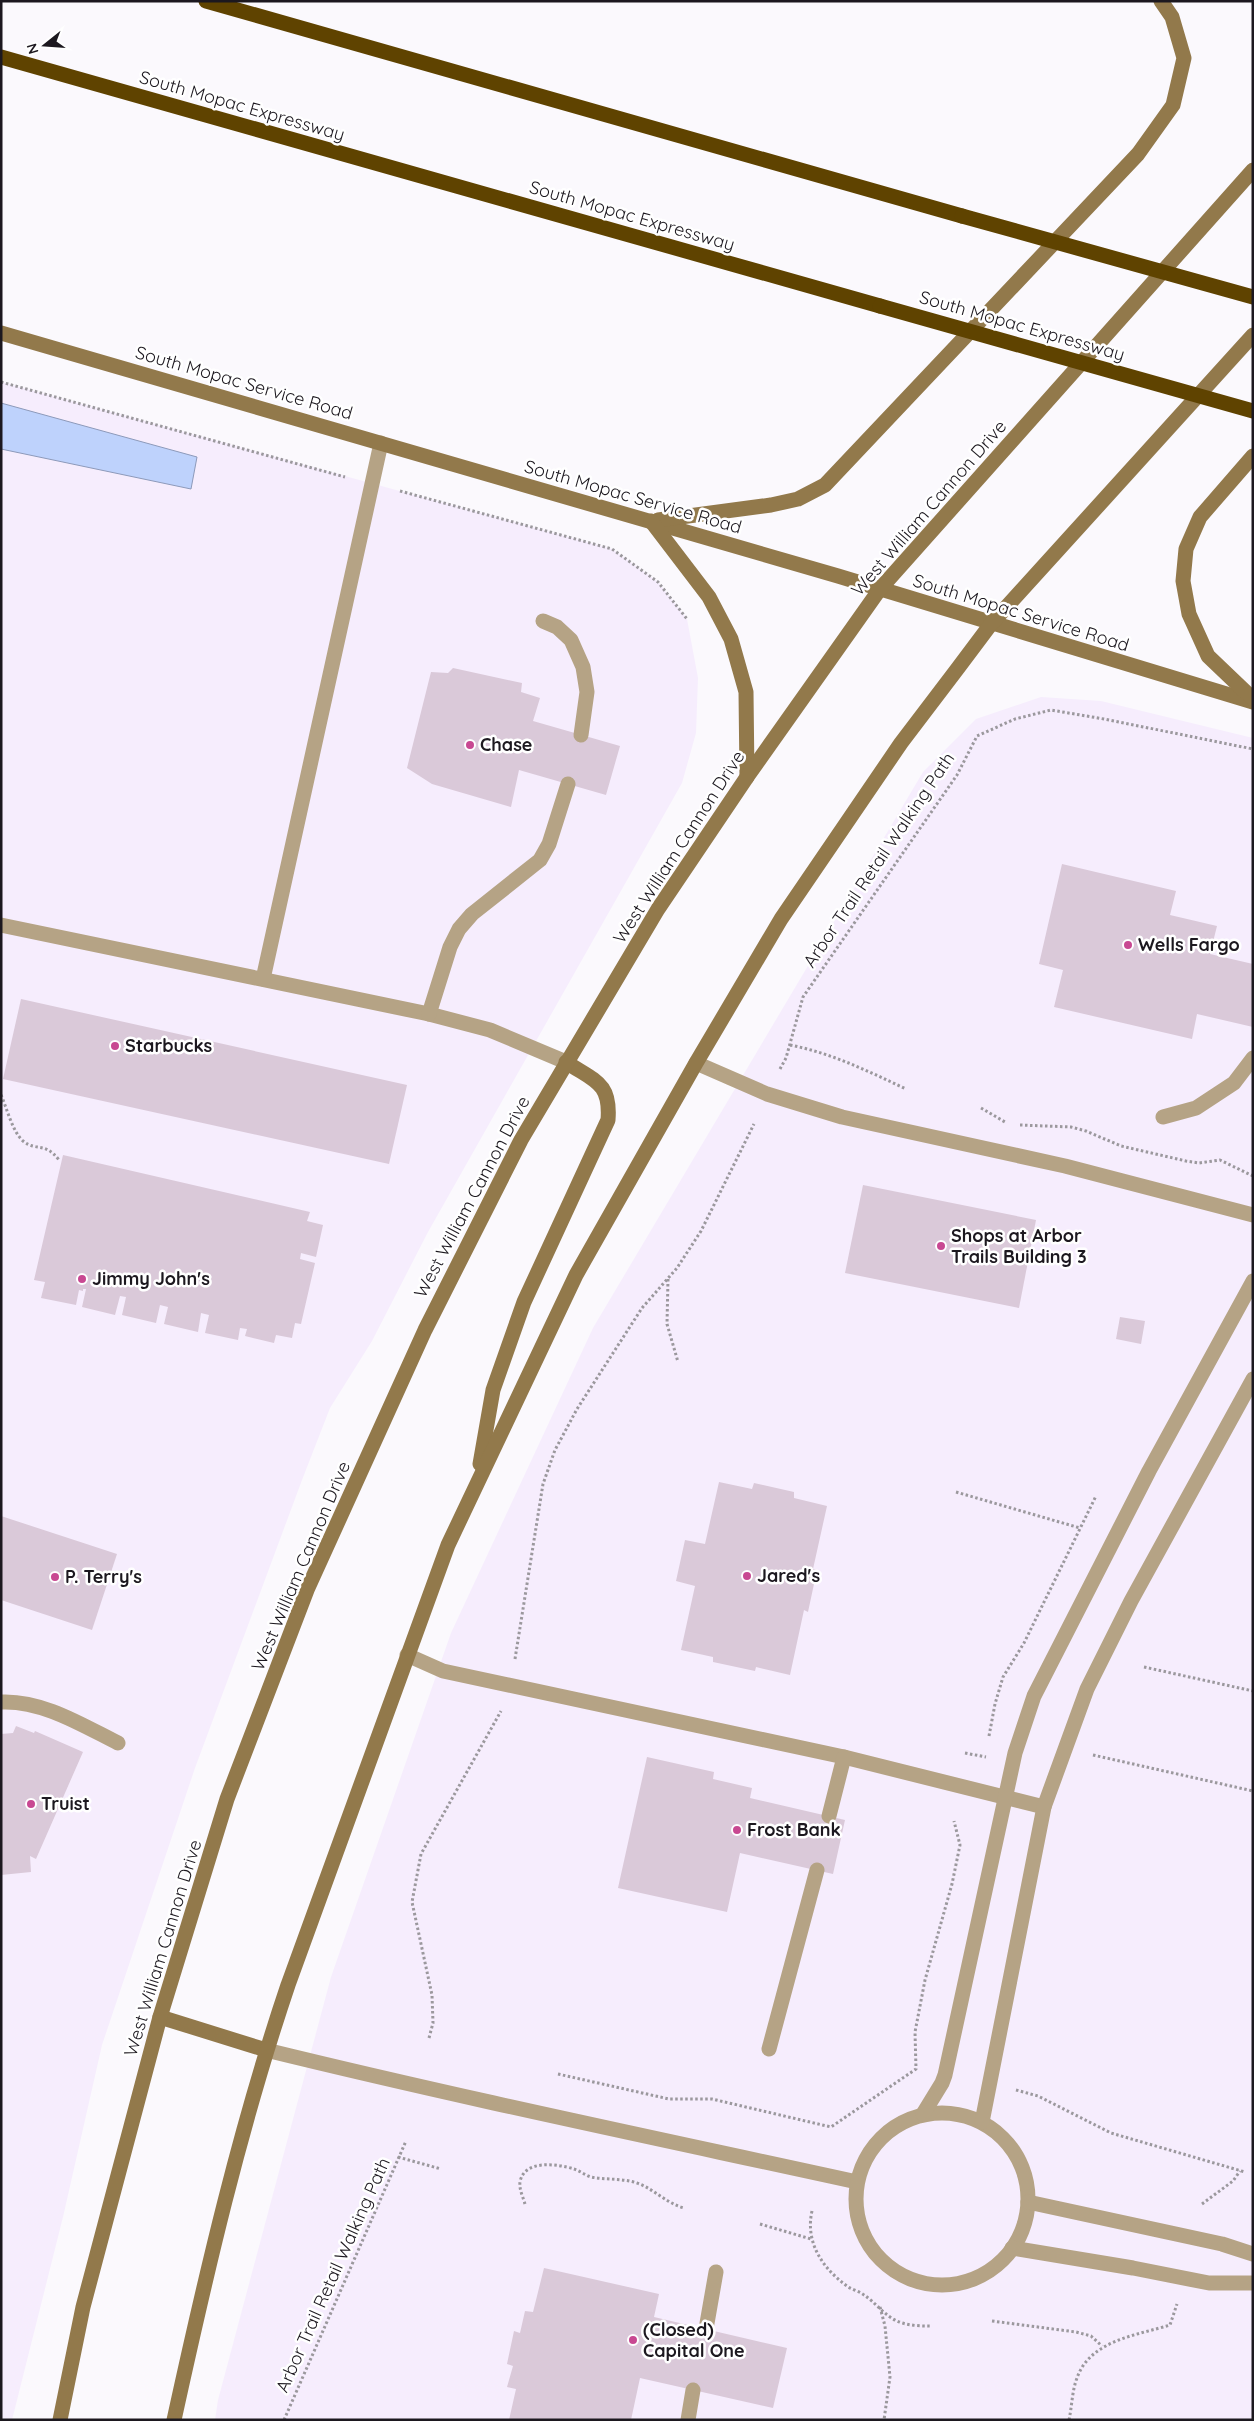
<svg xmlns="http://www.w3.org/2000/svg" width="1254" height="2421" font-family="Quicksand,sans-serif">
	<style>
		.built { fill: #f6edfd }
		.water { fill: #bed2fc; stroke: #8d9aba }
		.building { fill: #dac9d9 }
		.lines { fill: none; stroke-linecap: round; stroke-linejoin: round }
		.path { stroke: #9b989d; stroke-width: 3; stroke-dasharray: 2.5 2.5; stroke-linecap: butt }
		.lane { stroke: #b5a385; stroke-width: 15 }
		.secondary { stroke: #92794b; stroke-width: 15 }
		.highway { stroke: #5f4300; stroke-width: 15 }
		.highway-bridge { stroke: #5f4300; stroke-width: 15 }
		.poi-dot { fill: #c84892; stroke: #fff; stroke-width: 2 }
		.labels { text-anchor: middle; stroke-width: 5; stroke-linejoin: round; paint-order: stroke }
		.street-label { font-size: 18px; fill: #1c181f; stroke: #fff }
		.poi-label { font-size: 18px; font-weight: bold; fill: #1c181f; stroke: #fff; text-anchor: start }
	</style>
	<rect width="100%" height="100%" fill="#fbf9fd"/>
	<g class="built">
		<path d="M1 382 612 549 658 582 687 619 698 678 696 733 682 783 428 1232 372 1341 330 1408 302 1480 195 1768 102 2045 63 2217 12 2420H1Z"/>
		<path d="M1041 697 1101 701 1253 738V2420H215L218 2400 331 1977 451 1633 593 1328 923 772 976 719Z"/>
	</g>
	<path class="water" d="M1 403 197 457 191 489 1 449Z"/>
	<g class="building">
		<path d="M453 668 522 683 521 692 540 698 533 721 620 746 606 795 519 770 511 807 432 784 407 768 431 672 448 673Z"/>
		<path d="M1062 864 1176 891 1170 915 1217 926 1210 954 1253 964V1027L1197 1014 1192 1039 1054 1007 1063 970 1039 964Z"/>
		<path d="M21 999 407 1085 389 1164 3 1079Z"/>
		<path d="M63 1155 310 1212 307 1221 323 1225 316 1257 301 1253 300 1259 315 1263 301 1324 295 1323 292 1338 276 1335 274 1343 245 1336 247 1329 240 1328 238 1340 205 1333 209 1315 201 1313 198 1332 164 1324 168 1307 160 1305 156 1323 122 1315 126 1297 120 1296 115 1315 82 1307 86 1289H83V1291L79 1290 76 1305 41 1298 45 1282 34 1280Z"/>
		<path d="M863 1185 1036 1220 1019 1308 845 1273Z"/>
		<path d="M1120 1317 1145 1321 1141 1344 1116 1339Z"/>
		<path d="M719 1482 752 1489 754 1483 794 1492V1498L827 1506 813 1569 817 1570 808 1612 804 1610 790 1675 756 1667 755 1671 713 1662V1657L681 1650 695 1586 676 1581 685 1540 705 1544Z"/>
		<path d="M1 1516 117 1554 92 1630 1 1600Z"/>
		<path d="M16 1726 34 1733 35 1731 83 1752 36 1859 30 1856 31 1872 1 1875V1734L13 1733Z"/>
		<path d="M647 1757 714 1772 713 1779 752 1788 750 1798 845 1820 833 1874 740 1853 727 1912 618 1888Z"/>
		<path d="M544 2268 659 2294 654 2317 787 2348 773 2408 640 2378 631 2420H509L516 2389 507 2387 513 2366 507 2364 514 2331 520 2333 525 2311 533 2312Z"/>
	</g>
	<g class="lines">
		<g class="path">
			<path d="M1 382 345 477"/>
			<path d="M400 491 612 549 658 582 687 619"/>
			<path d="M790 1045C831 1053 868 1071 906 1089"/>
			<path d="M780 1069 786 1058 803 997 957 775 977 736 1015 719 1051 710 1104 719 1253 749"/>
			<path d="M1 1095C7 1108 12 1131 23 1141 37 1152 44 1141 59 1160"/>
			<path d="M981 1108 1005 1122"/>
			<path d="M1020 1125 1071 1127 1086 1131 1121 1146 1186 1161 1199 1163 1220 1160 1253 1176"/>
			<path d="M668 1279 667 1324 678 1362"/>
			<path d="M956 1492 1080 1528"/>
			<path d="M515 1659 543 1484 555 1450 577 1409 642 1308 677 1268 701 1231 754 1124"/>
			<path d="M1144 1667 1253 1691"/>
			<path d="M989 1736 995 1704 1003 1677 1024 1643 1096 1496"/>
			<path d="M965 1753 986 1757"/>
			<path d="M1093 1755 1253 1791"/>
			<path d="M429 2038 433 2023 432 1995 412 1902 421 1854 501 1711"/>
			<path d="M558 2074 669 2099H712L831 2127 916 2069 915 2032 925 1980 952 1884 960 1845 954 1821"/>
			<path d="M1016 2090 1038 2096 1111 2133 1245 2172"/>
			<path d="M398 2157 441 2169"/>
			<path d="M525 2204C523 2197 519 2189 520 2182 524 2159 558 2164 574 2169 580 2171 585 2175 591 2177 606 2180 622 2178 637 2183 654 2189 666 2203 684 2208"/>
			<path d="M1202 2204 1233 2181 1240 2171"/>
			<path d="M812 2211C805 2242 822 2268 847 2286 852 2290 859 2291 864 2295 875 2302 885 2316 897 2321 908 2326 921 2326 932 2326"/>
			<path d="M760 2224 811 2239"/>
			<path d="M880 2307 885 2326 890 2377 884 2420"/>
			<path d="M992 2321 1076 2332 1091 2336 1102 2346"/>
			<path d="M284 2420 406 2141"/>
			<path d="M1069 2420C1072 2406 1072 2391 1077 2378 1090 2340 1138 2335 1170 2325L1177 2304"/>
		</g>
		<g class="lane">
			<path d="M543 621 557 627 571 640 583 667 587 692 581 735"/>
			<path d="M1 925 429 1014 490 1030 566 1062"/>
			<path d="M263 979 381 443"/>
			<path d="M429 1014 450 947 459 929 472 914 540 860 549 844 568 784"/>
			<path d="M696 1063 767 1094 842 1117 1065 1166 1253 1215"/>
			<path d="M1163 1117 1196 1108 1234 1083 1253 1058"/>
			<path d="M407 1655 443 1671 844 1757 1044 1807"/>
			<path d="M1 1702C42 1700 82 1725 118 1743"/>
			<path d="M829 1816 844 1757"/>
			<path d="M769 2049 817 1870"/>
			<path d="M266 2050C462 2098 660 2139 857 2182"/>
			<circle cx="942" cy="2199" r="86"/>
			<path d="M923 2114 942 2083 945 2075 1015 1753 1034 1696 1149 1471 1253 1281"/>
			<path d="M982 2122 1044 1807 1087 1689 1131 1601 1253 1379"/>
			<path d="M1028 2202 1222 2244 1253 2254"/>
			<path d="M1012 2248 1133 2268 1209 2283H1253"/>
			<path d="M706 2329 716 2272"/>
			<path d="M688 2420 693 2390"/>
		</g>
		<g class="secondary">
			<path d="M1 333 838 576 1253 702"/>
			<path d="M1253 456 1200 517 1186 549 1183 581 1189 614 1208 656 1253 699"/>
			<path d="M658 520 771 505 798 499 825 485 1138 154 1173 105 1184 58 1172 17 1161 1"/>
			<path d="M651 521 709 597 731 639 746 692 747 777"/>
			<path d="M480 1464 493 1390 524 1302 608 1120C611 1082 594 1081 566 1062"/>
			<path d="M160 2017 266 2050"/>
			<path d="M60 2420 83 2307 160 2017 227 1799 307 1590 425 1330 521 1140 658 909 747 777 880 589 1253 170"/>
			<path d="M174 2420C206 2274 240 2127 288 1985L448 1545 576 1275 696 1063 781 919 901 743 958 668 991 624 1253 335"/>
		</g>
		<g class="highway">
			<path d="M206 1 962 216"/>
			<path d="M1 57 880 306"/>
		</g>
		<g class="highway-bridge">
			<path d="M962 216 1253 297"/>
			<path d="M880 306 1253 411"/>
		</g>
	</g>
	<g class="poi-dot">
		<circle cx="470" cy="745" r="5"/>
		<circle cx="1128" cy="945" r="5"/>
		<circle cx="115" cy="1046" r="5"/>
		<circle cx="941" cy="1246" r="5"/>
		<circle cx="82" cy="1279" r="5"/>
		<circle cx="747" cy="1576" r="5"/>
		<circle cx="55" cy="1577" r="5"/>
		<circle cx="31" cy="1804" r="5"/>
		<circle cx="737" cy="1830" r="5"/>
		<circle cx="633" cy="2340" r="5"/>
	</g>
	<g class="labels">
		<g class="street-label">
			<text transform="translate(242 106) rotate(16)" y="6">South Mopac Expressway</text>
			<text transform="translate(632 216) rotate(16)" y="6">South Mopac Expressway</text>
			<text transform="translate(1022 326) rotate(16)" y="6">South Mopac Expressway</text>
			<text transform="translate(244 383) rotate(16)" y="6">South Mopac Service Road</text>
			<text transform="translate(633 497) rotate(16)" y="6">South Mopac Service Road</text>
			<text transform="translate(929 508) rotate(-49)" y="6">West William Cannon Drive</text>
			<text transform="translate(1021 613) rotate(17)" y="6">South Mopac Service Road</text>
			<text transform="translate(679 847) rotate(-57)" y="6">West William Cannon Drive</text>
			<text transform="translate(879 860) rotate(-56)" y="6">Arbor Trail Retail Walking Path</text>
			<text transform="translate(472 1197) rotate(-62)" y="6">West William Cannon Drive</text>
			<text transform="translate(301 1566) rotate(-67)" y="6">West William Cannon Drive</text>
			<text transform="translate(163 1948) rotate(-73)" y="6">West William Cannon Drive</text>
			<text transform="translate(333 2275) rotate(-66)" y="6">Arbor Trail Retail Walking Path</text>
		</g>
		<g class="poi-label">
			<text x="480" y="751">Chase</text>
			<text x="1138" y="951">Wells Fargo</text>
			<text x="125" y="1052">Starbucks</text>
			<text x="951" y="1242">Shops at Arbor<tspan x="951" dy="21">Trails Building 3</tspan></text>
			<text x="92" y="1285">Jimmy John's</text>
			<text x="757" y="1582">Jared's</text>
			<text x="65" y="1583">P. Terry's</text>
			<text x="41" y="1810">Truist</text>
			<text x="747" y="1836">Frost Bank</text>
			<text x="643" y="2336">(Closed)<tspan x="643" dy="21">Capital One</tspan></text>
		</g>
	</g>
	<rect width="1254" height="2421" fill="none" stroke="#1c181f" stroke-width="5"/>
	<g transform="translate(45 45) rotate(253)" stroke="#ffffff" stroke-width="4" paint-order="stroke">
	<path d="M0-4L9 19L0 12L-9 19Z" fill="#1c181f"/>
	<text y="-8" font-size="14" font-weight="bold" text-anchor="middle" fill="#1c181f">N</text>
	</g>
</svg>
